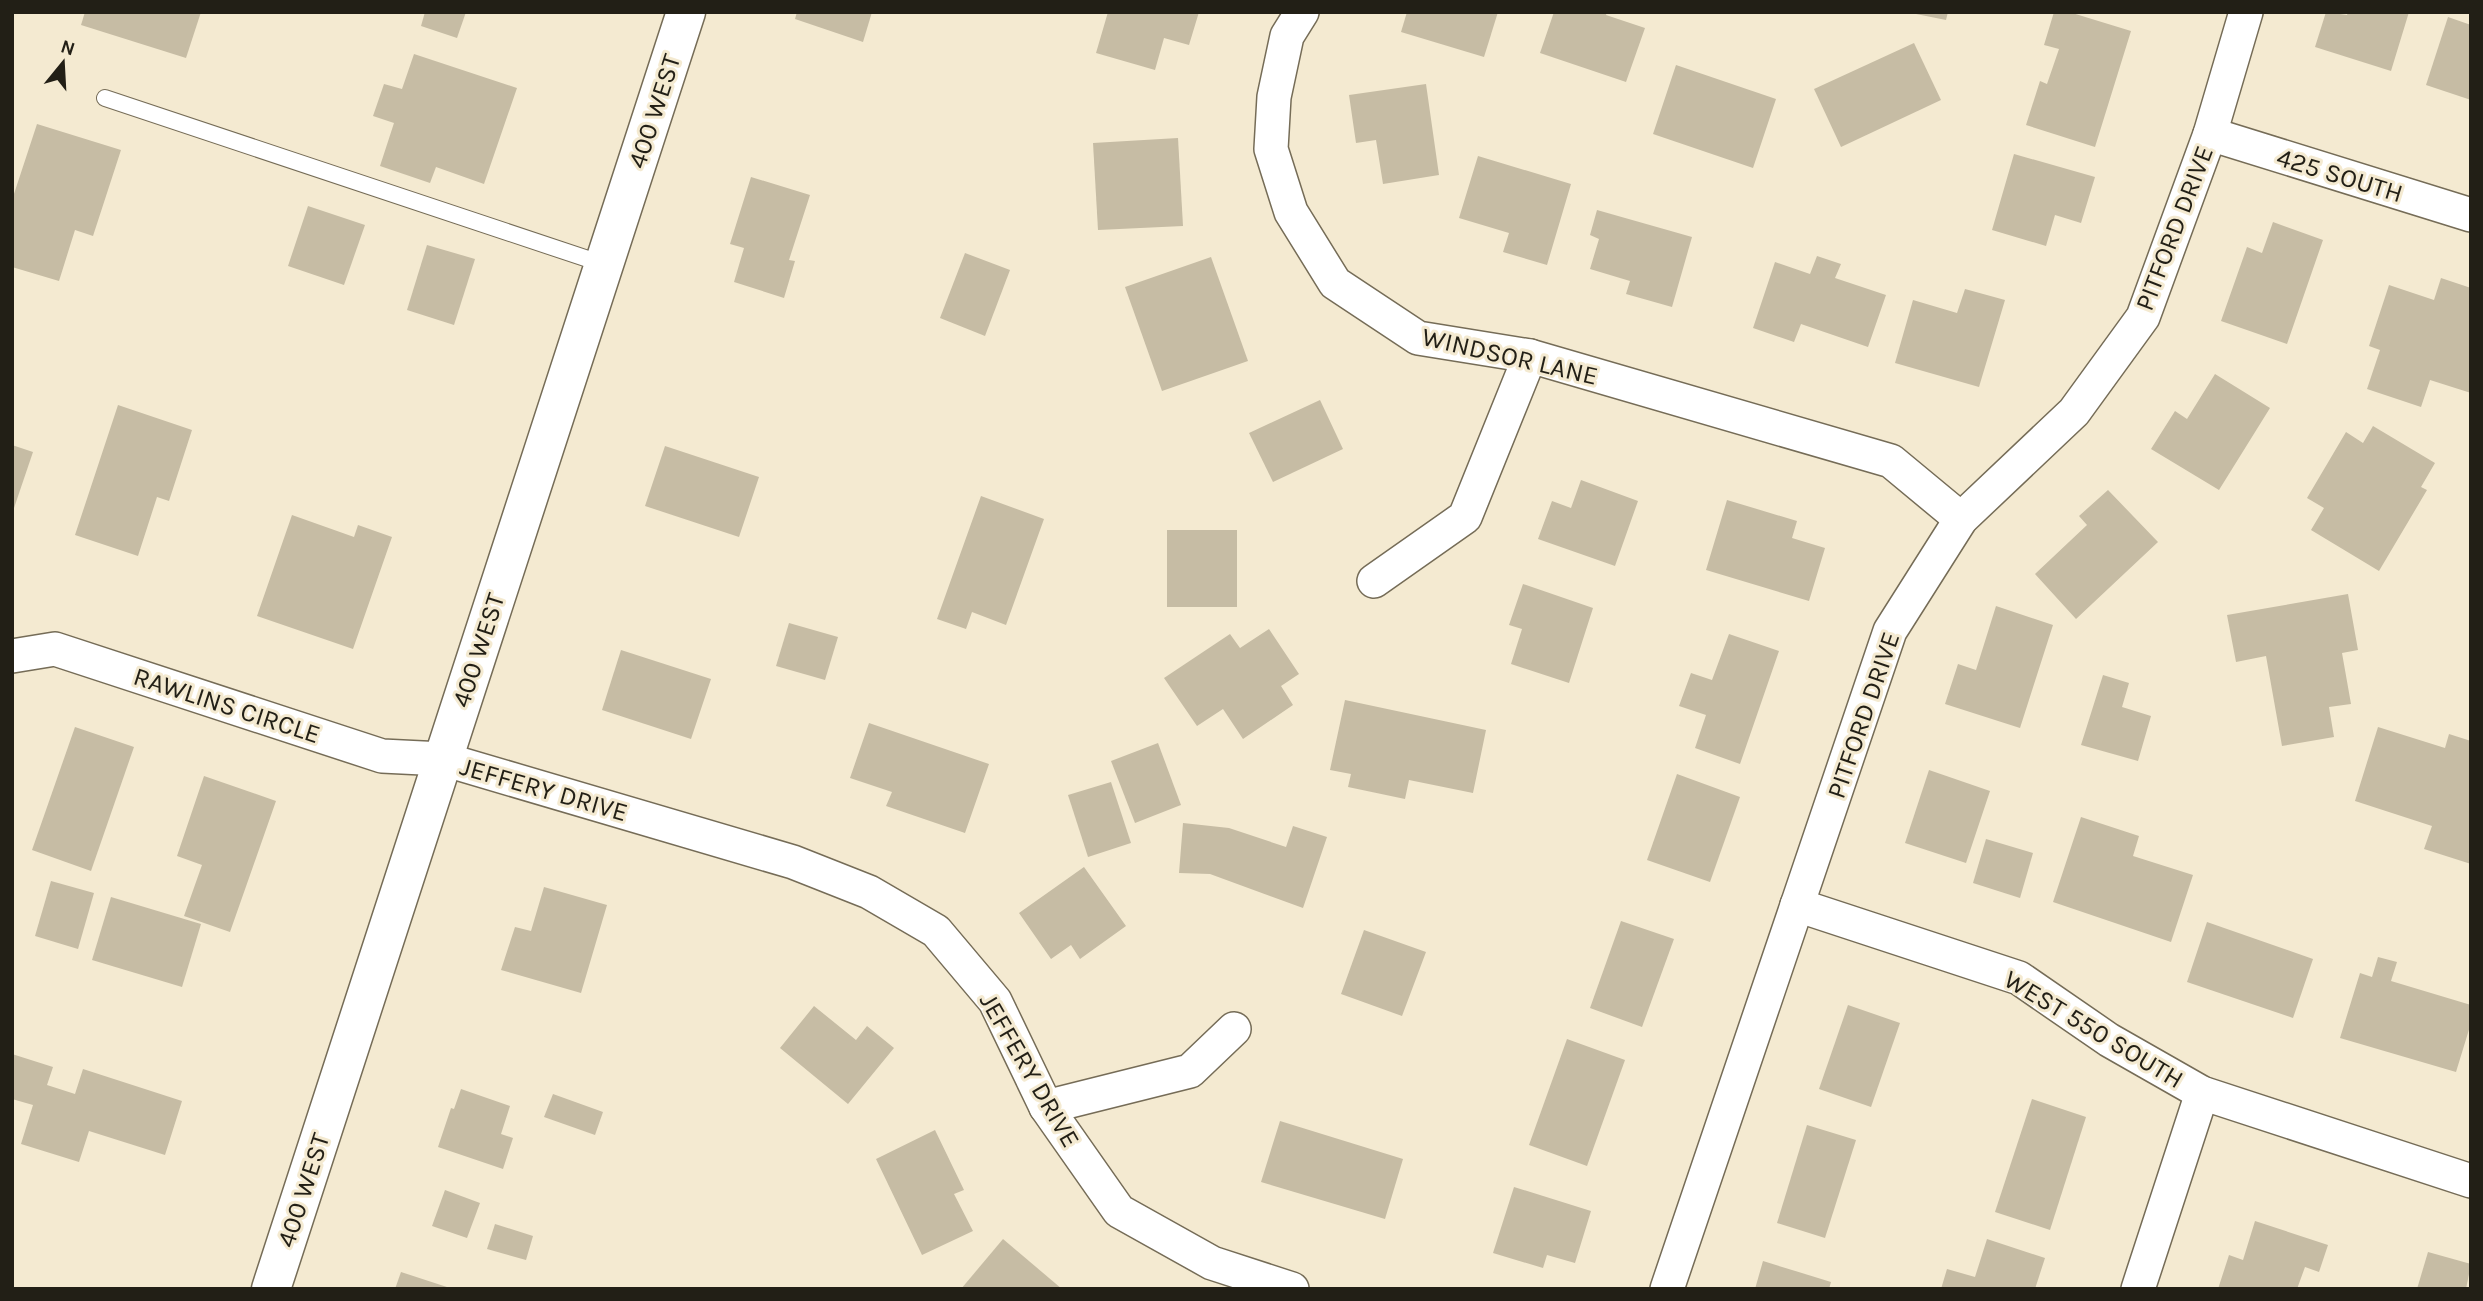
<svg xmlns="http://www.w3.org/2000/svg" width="2483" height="1301" font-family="Karla,sans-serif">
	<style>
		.building { fill: #c6bca4 }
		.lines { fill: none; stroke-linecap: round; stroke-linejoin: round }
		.lane-casing { stroke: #756c57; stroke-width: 18 }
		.street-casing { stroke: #756c57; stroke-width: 36 }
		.secondary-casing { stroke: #756c57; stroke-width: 41 }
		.lane { stroke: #fff; stroke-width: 16 }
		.street { stroke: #fff; stroke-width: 33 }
		.secondary { stroke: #fff; stroke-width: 38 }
		.labels { text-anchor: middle; stroke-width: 6; stroke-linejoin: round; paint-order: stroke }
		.street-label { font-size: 26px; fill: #221f16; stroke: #f4ead1 }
	</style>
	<rect width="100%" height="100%" fill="#f4ead1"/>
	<g class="building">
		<path d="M85 12H201L186 58 81 25Z"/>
		<path d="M425 12H466L457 38 421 26Z"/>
		<path d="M797 12H872L863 42 795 19Z"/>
		<path d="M1108 12H1199L1189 45 1164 38 1155 70 1096 53Z"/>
		<path d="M1407 12H1498L1484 57 1401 32Z"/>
		<path d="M1554 12H1607L1606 15 1645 28 1626 82 1540 53Z"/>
		<path d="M1906 12H1948L1946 20Z"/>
		<path d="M2054 12H2069L2131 31 2095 147 2026 125 2040 81 2047 84 2059 49 2044 45Z"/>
		<path d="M2326 12 2347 15 2348 12H2409L2391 71 2315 47Z"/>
		<path d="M2448 17 2471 25V100L2426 85Z"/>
		<path d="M1914 43 1941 100 1841 147 1814 89Z"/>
		<path d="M414 54 517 88 484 184 436 167 430 183 380 166 394 123 373 116 384 84 402 89Z"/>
		<path d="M1676 65 1776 99 1753 168 1653 134Z"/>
		<path d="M1426 84 1439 175 1383 184 1376 140 1356 143 1349 95Z"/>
		<path d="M37 124 121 150 93 236 75 230 59 281 12 267V200Z"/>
		<path d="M1178 138 1183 226 1098 230 1093 143Z"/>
		<path d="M2014 154 2095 177 2081 223 2055 215 2046 246 1992 230Z"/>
		<path d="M1478 156 1571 184 1547 265 1503 252 1509 233 1459 218Z"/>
		<path d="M751 177 810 195 789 260 795 261 784 298 734 282 744 248 730 244Z"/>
		<path d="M308 206 365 225 344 285 288 266Z"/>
		<path d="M1597 210 1692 237 1672 307 1626 294 1630 281 1590 269 1599 239 1590 235Z"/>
		<path d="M2273 222 2323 240 2287 344 2221 321 2247 247 2262 253Z"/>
		<path d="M427 245 475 259 454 325 407 310Z"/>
		<path d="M965 253 1010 270 985 336 940 318Z"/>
		<path d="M1817 256 1841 264 1835 278 1886 295 1868 347 1801 324 1794 342 1753 328 1775 262 1810 274Z"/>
		<path d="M1211 257 1248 361 1162 391 1125 287Z"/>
		<path d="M2441 278 2471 288V393L2430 380 2421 407 2367 389 2380 350 2369 346 2389 285 2434 300Z"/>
		<path d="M1965 289 2005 300 1979 387 1895 363 1913 300 1957 313Z"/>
		<path d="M2215 374 2270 408 2219 490 2151 449 2175 411 2187 419Z"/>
		<path d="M1320 400 1343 449 1273 482 1249 433Z"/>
		<path d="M118 405 192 430 169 501 157 497 138 556 75 535Z"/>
		<path d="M2373 426 2435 463 2421 487 2427 490 2379 571 2311 530 2324 508 2307 498 2346 432 2363 443Z"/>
		<path d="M12 445 33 452 13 511 12 510Z"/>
		<path d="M665 446 759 477 739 537 645 506Z"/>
		<path d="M1581 480 1638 501 1615 566 1538 539 1552 501 1571 508Z"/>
		<path d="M2108 490 2158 542 2076 619 2035 574 2087 525 2079 516Z"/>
		<path d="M981 496 1044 519 1006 625 972 612 966 629 937 619Z"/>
		<path d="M1727 500 1797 521 1792 538 1825 548 1809 601 1706 570Z"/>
		<path d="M292 515 354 537 358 525 392 537 353 649 257 616Z"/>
		<rect x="1167" y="530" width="70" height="77"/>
		<path d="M1523 584 1593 608 1569 683 1511 664 1522 629 1509 625Z"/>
		<path d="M2348 594 2358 650 2342 653 2351 704 2329 707 2334 737 2282 746 2266 656 2236 662 2227 615Z"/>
		<path d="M1996 606 2053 625 2020 728 1945 704 1958 664 1976 670Z"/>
		<path d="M789 623 838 637 825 680 776 666Z"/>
		<path d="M1269 629 1299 674 1281 686 1293 705 1243 739 1223 709 1197 726 1164 678 1230 634 1240 648Z"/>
		<path d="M1729 634 1779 651 1740 764 1695 748 1706 715 1679 706 1691 673 1712 680Z"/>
		<path d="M621 650 711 679 691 739 602 710Z"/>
		<path d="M2103 675 2129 683 2122 707 2151 716 2138 761 2081 745Z"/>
		<path d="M1345 700 1486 730 1473 793 1409 780 1405 799 1348 787 1351 774 1330 770Z"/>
		<path d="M869 723 989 764 965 833 886 806 892 792 850 778Z"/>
		<path d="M75 727 134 747 91 871 32 850Z"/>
		<path d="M2378 727 2445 748 2449 734 2471 741V864L2424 849 2432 826 2355 801Z"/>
		<path d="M1158 743 1181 805 1135 823 1111 761Z"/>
		<path d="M1929 770 1990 791 1966 863 1905 843Z"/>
		<path d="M1677 774 1740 797 1710 882 1647 860Z"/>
		<path d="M204 776 276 801 230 932 184 916 202 865 177 856Z"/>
		<path d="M1111 782 1131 843 1088 857 1068 795Z"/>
		<path d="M2081 817 2139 836 2133 856 2193 875 2171 942 2053 902Z"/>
		<path d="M1183 823 1229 828 1286 847 1293 826 1327 837 1303 908 1210 874 1179 873Z"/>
		<path d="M1986 839 2033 853 2020 898 1973 883Z"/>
		<path d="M1084 867 1126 926 1080 959 1071 945 1051 959 1019 913Z"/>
		<path d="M51 881 94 893 78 949 35 936Z"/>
		<path d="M544 887 607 905 581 993 501 970 515 927 531 931Z"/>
		<path d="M111 897 201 924 182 987 92 960Z"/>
		<path d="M1621 921 1674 939 1642 1027 1590 1008Z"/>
		<path d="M2207 922 2313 959 2293 1018 2187 982Z"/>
		<path d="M1364 930 1426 952 1402 1016 1341 994Z"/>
		<path d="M2378 957 2397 962 2391 981 2471 1005V1023L2456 1072 2340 1038 2360 973 2372 977Z"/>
		<path d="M1848 1005 1900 1023 1871 1107 1819 1089Z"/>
		<path d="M814 1006 856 1040 867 1026 894 1048 848 1104 780 1048Z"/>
		<path d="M1567 1039 1625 1060 1587 1166 1529 1145Z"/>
		<path d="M12 1054 53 1067 47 1085 75 1094 83 1069 182 1101 165 1155 89 1131 79 1162 21 1144 33 1105 12 1099Z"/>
		<path d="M461 1089 510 1106 501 1134 513 1138 503 1169 438 1147 451 1108 454 1109Z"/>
		<path d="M553 1094 603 1112 595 1135 544 1117Z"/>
		<path d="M2032 1099 2086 1117 2050 1230 1995 1212Z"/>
		<path d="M1280 1121 1403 1159 1385 1219 1261 1182Z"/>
		<path d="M1807 1125 1856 1140 1825 1238 1777 1223Z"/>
		<path d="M935 1130 964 1190 954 1194 973 1231 922 1255 876 1159Z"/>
		<path d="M1514 1187 1591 1211 1575 1263 1547 1255 1543 1268 1493 1253Z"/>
		<path d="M445 1190 480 1203 467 1238 432 1226Z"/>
		<path d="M2255 1221 2328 1245 2319 1272 2305 1267 2297 1289H2218L2229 1255 2243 1260Z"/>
		<path d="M495 1224 533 1236 526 1260 487 1249Z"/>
		<path d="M1003 1239 1062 1289H961Z"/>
		<path d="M1987 1239 2045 1258 2035 1289H1941L1947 1269 1975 1277Z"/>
		<path d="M2428 1252 2471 1264 2466 1289H2417Z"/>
		<path d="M1763 1261 1831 1282 1829 1289H1755Z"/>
		<path d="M401 1272 450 1288V1289H395Z"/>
	</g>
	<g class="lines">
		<defs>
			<path id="lane" d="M105 98 603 264"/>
			<g id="street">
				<path d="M1302 12 1287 36 1274 97 1271 149 1291 212 1335 283 1418 338 1530 356 1891 461 1961 519"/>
				<path d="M2210 134 2471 215"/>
				<path d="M1374 581 1465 517 1530 356"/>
				<path d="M12 656 55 649 382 756 443 759 793 862 869 892 936 931 995 1001 1046 1107 1119 1211 1212 1263 1292 1289"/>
				<path d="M1797 905 2019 978 2109 1040 2202 1093 2471 1181"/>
				<path d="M1046 1107 1190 1071 1234 1029"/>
				<path d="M1667 1289 1890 631 1961 519 2074 412 2143 317 2210 134 2246 12"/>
				<path d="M2138 1289 2202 1093"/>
			</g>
			<path id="secondary" d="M271 1289 686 12"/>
		</defs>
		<use href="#lane" class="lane-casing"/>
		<use href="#street" class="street-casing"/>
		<use href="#secondary" class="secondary-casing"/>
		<use href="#lane" class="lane"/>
		<use href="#street" class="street"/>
		<use href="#secondary" class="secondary"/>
	</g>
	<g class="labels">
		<g class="street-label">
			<text transform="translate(654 111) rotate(-72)" y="9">400 WEST</text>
			<text transform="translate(2340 175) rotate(17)" y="9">425 SOUTH</text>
			<text transform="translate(2174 228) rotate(-69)" y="9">PITFORD DRIVE</text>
			<text transform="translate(1510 356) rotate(13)" y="9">WINDSOR LANE</text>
			<text transform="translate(478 650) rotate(-72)" y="9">400 WEST</text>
			<text transform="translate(227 705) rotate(18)" y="9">RAWLINS CIRCLE</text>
			<text transform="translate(1863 715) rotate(-71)" y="9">PITFORD DRIVE</text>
			<text transform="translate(544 789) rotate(16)" y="9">JEFFERY DRIVE</text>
			<text transform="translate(2094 1029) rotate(31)" y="9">WEST 550 SOUTH</text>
			<text transform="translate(1030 1070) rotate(60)" y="9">JEFFERY DRIVE</text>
			<text transform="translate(303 1190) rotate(-72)" y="9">400 WEST</text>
		</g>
	</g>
	<rect width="2483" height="1301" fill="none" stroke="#221f16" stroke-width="28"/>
	<g transform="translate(63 63) rotate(18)" stroke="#f4ead1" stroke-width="5" paint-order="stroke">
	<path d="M0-5L12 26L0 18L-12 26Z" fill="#221f16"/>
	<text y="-10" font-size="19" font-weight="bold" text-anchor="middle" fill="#221f16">N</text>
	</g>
</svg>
